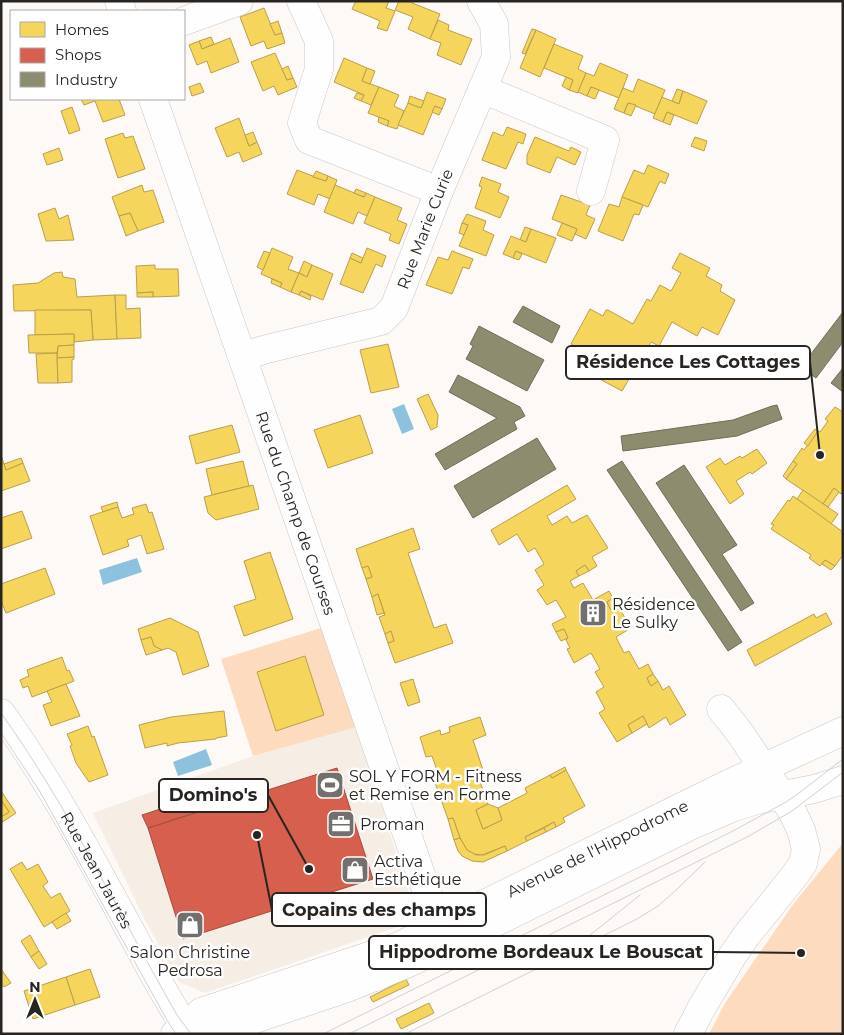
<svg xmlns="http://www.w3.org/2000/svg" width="844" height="1035" font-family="Montserrat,sans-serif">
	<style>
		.built { fill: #f6ede5 }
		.green { fill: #fddbbe }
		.water { fill: #8dc2de }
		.homes { fill: #f6d55c; stroke: #b8a04b }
		.shops { fill: #d6604d; stroke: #a24e40 }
		.industry { fill: #8c8c6e; stroke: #6e6d57 }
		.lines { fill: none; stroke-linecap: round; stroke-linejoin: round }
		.minor-casing { stroke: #c9c7c5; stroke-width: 29 }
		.minor { stroke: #fffefe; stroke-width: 28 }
		.tram { stroke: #d2d0d0; stroke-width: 1 }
		.labels { text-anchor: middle; stroke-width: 5; stroke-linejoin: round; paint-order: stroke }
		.street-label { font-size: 16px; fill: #272422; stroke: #fff }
		.poi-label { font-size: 16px; fill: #272422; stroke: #fff; text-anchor: start }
		.leader { fill: none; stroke: #272422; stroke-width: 2 }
		.callout-dot { fill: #272422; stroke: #fff; stroke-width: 2 }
		.callout { fill: #fff; stroke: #272422; stroke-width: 2 }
		.callout-label { font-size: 18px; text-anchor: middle; font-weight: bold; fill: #272422 }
	</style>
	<rect width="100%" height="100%" fill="#fcf9f7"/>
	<path class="built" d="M357 727 410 897 397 927 205 993 179 982 146 922 93 813 253 756Z"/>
	<g class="green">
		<path d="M322 628 357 727 253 756 221 659 318 629Z"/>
		<path d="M843 843V1034H709L725 1003 794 903Z"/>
	</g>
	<g class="water">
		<path d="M404 404 414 429 402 434 392 409Z"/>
		<path d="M137 558 142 572 103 585 99 570Z"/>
		<path d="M206 749 212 765 178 776 173 762Z"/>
	</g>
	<g class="homes">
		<path d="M356 1H389L386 8 395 11 387 31 377 28 380 21 352 9Z"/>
		<path d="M399 1H412V3L440 14 430 39 408 29 413 17 395 10Z"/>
		<path d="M264 8 275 35 282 33 285 43 267 49 264 41 251 46 240 17Z"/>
		<path d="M438 20 449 25 448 30 472 39 461 65 437 55 441 43 430 39Z"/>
		<path d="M278 21 282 33 275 35 270 24Z"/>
		<path d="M532 29 536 30 525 54 522 53Z"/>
		<path d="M536 30 556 39 540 77 520 68Z"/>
		<path d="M211 37 214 44 202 49 199 41Z"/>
		<path d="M230 38 239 62 211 73 207 61 197 65 189 45 199 41 202 49Z"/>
		<path d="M554 44 583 56 578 69 586 73 578 93 569 90 573 80 544 68Z"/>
		<path d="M275 53 287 80 293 78 297 87 278 95 274 86 263 91 251 62Z"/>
		<path d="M344 58 367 68 362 81 379 87 371 105 361 101 364 95 334 82Z"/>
		<path d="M600 63 628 75 619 98 591 87 587 96 578 92 586 73 594 76Z"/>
		<path d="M288 66 293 78 287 80 282 69Z"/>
		<path d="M367 68 375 71 370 84 362 81Z"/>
		<path d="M566 77 573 80 569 90 562 86Z"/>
		<path d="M638 79 665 90 655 114 628 103 624 113 614 109 623 88 633 92Z"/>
		<path d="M200 83 204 92 192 96 189 87Z"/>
		<path d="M379 87 399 95 394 106 404 111 397 129 387 126 389 121 368 113Z"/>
		<path d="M591 87 599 90 595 99 587 96Z"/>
		<path d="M677 89 683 91 679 104 672 101Z"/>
		<path d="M683 91 707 101 697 124 667 112 663 122 653 118 662 97 679 104Z"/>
		<path d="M427 92 446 99 442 109 435 106 423 135 398 125 408 103 421 108Z"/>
		<path d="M357 93 364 95 361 101 354 98Z"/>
		<path d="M410 96 424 101 421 108 408 103Z"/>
		<path d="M81 99H119L125 115 103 122 95 101 84 105Z"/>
		<path d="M628 103 636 105 631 116 624 113Z"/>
		<path d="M435 106 442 109 439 115 432 112Z"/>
		<path d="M72 107 80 130 69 134 61 111Z"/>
		<path d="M667 112 674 115 670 125 663 122Z"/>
		<path d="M379 117 389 121 387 126 378 122Z"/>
		<path d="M239 118 249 146 257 142 262 154 243 162 239 152 227 157 215 128Z"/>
		<path d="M507 127 526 134 523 144 518 142 506 169 482 160 493 132 503 136Z"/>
		<path d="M253 132 257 142 249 146 245 135Z"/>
		<path d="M123 133 125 138 133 136 145 169 118 178 105 139Z"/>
		<path d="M535 137 569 151 571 147 581 152 575 165 557 157 550 173 527 164V155Z"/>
		<path d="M695 137 707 141 704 151 691 146Z"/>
		<path d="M59 148 63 160 47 165 43 154Z"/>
		<path d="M648 165 669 174 665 184 660 181 648 207 622 197 634 170 644 174Z"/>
		<path d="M297 170 326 181 328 176 337 180 330 199 318 194 314 205 287 194Z"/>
		<path d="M316 171 328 176 326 181 313 177Z"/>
		<path d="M482 177 501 184 498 192 509 197 500 218 475 208 482 187 479 186Z"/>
		<path d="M142 185 144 192 153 190 164 222 138 231 130 213 119 216 112 197Z"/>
		<path d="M335 185 364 197 366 193 375 197 367 216 358 212 353 224 324 212Z"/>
		<path d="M356 189 366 193 364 197 354 193Z"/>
		<path d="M561 195 590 205 586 215 595 219 586 239 575 234 577 229 552 219Z"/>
		<path d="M375 197 402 208 397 220 407 224 399 244 389 240 391 234 364 223Z"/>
		<path d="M622 197 643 205 639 215 634 214 623 241 598 231 609 204 619 207Z"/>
		<path d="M55 208 59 219 68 215 74 240 46 241 38 214Z"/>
		<path d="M130 213 138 231 126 236 119 216Z"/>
		<path d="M467 214 486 221 483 230 494 235 486 256 459 246 468 225 462 223Z"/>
		<path d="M462 223 468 225 464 235 459 233Z"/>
		<path d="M562 223 577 229 572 241 557 235Z"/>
		<path d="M525 227 531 229 526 242 520 240Z"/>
		<path d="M531 229 556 238 546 263 516 251 513 258 503 254 511 236 526 242Z"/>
		<path d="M272 248 293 257 288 269 299 273 291 292 280 287 282 283 261 274Z"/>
		<path d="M367 248 386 256 382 267 376 264 363 293 340 284 350 258 361 263Z"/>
		<path d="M264 251 270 253 263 270 257 267Z"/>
		<path d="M452 251 473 259 469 269 463 267 452 294 426 285 438 257 448 260Z"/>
		<path d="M516 251 522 254 519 260 513 258Z"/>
		<path d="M352 253 363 258 361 263 350 258Z"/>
		<path d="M680 253 710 268 706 276 722 285 720 291 735 300 718 335 702 327 697 336 672 322 659 346 651 342 641 360 633 355 625 369 632 374 622 391 596 377 602 364 595 360 592 365 583 360 587 353 571 344 590 309 603 316 606 310H608L633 324 647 299 651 301 660 285 671 291 681 273 672 268Z"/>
		<path d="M304 261 312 265 307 277 299 273Z"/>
		<path d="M155 265V269H178L179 296 153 297V292L137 293 136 266Z"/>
		<path d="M312 265 333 274 323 300 301 291 299 295 291 292 299 273 307 277Z"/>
		<path d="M62 272 63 277 75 279 77 297 115 295 117 339 93 340 91 310 14 311 13 285 38 283 54 273Z"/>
		<path d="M272 279 282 283 280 287 271 283Z"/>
		<path d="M301 291 311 296 310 300 299 295Z"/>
		<path d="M153 292V297H137V293Z"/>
		<path d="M115 295H126V309L140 308 141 338 117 339Z"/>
		<path d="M35 310H91L93 340 74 342V334L35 335Z"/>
		<path d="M74 334V345L58 346 57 353H29L28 335Z"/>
		<path d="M388 344 399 387 371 393 360 350Z"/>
		<path d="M74 345V357L57 358 58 346Z"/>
		<path d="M57 353 58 383H38L36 354Z"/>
		<path d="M74 357V359L72 360V382L58 383 57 358Z"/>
		<path d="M428 394 438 415 437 427 431 430 417 399Z"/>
		<path d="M835 407 843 412V491L841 494 834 488 823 504 786 479 797 464 793 461 802 448 804 450 818 431 820 432 828 421 825 419Z"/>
		<path d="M360 415 373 453 328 468 314 430Z"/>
		<path d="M232 425 240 452 196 464 189 436Z"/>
		<path d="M815 429 818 431 808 446 804 443Z"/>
		<path d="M757 449 767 463 752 474 750 472 736 481 744 494 730 504 706 467 720 458 725 465 740 456 742 458Z"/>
		<path d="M1 455 6 470 23 463 30 481 1 491Z"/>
		<path d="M21 458 23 463 6 470 4 464Z"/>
		<path d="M243 461 249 486 212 495 206 469Z"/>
		<path d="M793 461 797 464 786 479 783 476Z"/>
		<path d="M253 485 259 509 216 520 208 513 204 497Z"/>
		<path d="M567 485 576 499 547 516 552 525 567 516 572 523 587 515 608 548 592 557 597 566 589 571 585 565 576 571 579 576 570 581 574 588 583 583 593 600 609 591 613 598 607 602 611 610 618 606 631 628 616 637 624 653 629 651 639 669 648 664 653 674 647 678 651 686 658 681 663 690 669 686 686 715 670 725 666 717 649 728 643 716 628 725 632 733 617 742 599 713 605 709 596 692 604 687 595 672 600 669 591 653 574 663 567 649 570 648 566 640 568 638 564 629 556 632 552 624 566 617 556 600 547 605 537 590 544 585 535 570 544 564 535 548 528 552 517 534 499 545 491 530Z"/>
		<path d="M834 488 839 492 828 507 823 504Z"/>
		<path d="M803 490 838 514 831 524 797 499Z"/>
		<path d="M793 496 843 532V555L835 566 825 560 820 566 809 558 811 555 771 529 774 525 771 524 788 500 790 501Z"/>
		<path d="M117 502 118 507 103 512 101 507Z"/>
		<path d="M146 504 149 513 152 512 164 549 147 554 141 535 127 540 129 546 103 555 90 516 118 507 122 518 134 514 132 508Z"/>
		<path d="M22 511 32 538 1 549V518Z"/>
		<path d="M413 528 420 549 408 553 434 628 446 624 453 643 395 663 388 643 394 641 391 631 385 634 379 617 385 615 378 594 372 597 366 579 372 577 368 566 362 568 356 549Z"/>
		<path d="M270 552 293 619 244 636 234 606 256 599 244 561Z"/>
		<path d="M825 560 835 566 831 570 822 564Z"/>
		<path d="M585 565 589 571 579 576 576 571Z"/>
		<path d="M368 566 372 577 366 579 362 568Z"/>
		<path d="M45 568 55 594 6 613 1 601V584Z"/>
		<path d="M378 594 384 613 377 615 372 597Z"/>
		<path d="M613 598 618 606 611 610 607 602Z"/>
		<path d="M826 613 832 624 755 666 747 650 814 614 816 618Z"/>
		<path d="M170 618 198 632 209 666 183 675 176 652 168 648 162 650 154 646 151 637 141 640 138 629Z"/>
		<path d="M564 629 568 638 561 641 556 632Z"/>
		<path d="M391 631 394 641 388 643 385 634Z"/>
		<path d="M151 637 154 646 162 650 146 655 141 640Z"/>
		<path d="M305 656 324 715 276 731 257 672Z"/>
		<path d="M62 657 67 671 69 670 74 681 32 697 28 686 23 688 20 680 29 676 27 670Z"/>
		<path d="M653 674 658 681 651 686 647 678Z"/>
		<path d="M413 679 420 702 408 706 400 683Z"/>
		<path d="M66 684 80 716 51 726 43 705 52 702 47 691Z"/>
		<path d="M224 711 227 736 216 738V739L178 743 167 746V743L145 748 139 725 171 717Z"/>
		<path d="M643 716 647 724 632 733 628 725Z"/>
		<path d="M480 717 486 735 473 740 484 773 478 776 488 804 476 810 483 829 502 820 498 808 527 793 525 788 550 775 552 778 566 770 585 806 563 818 565 822 556 827 554 822 525 837 527 841 507 851 505 846 482 855 474 854 467 850 460 838 453 818 448 819 434 780 440 779 432 756 426 757 420 737 440 730 441 735 450 732 449 727Z"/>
		<path d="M88 726 92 737 94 736 108 775 89 782 76 763 70 746 72 745 67 734Z"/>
		<path d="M565 767 566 770 552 778 550 775Z"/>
		<path d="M1 791 16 813 1 823V817L9 812 1 800Z"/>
		<path d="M1 800 9 812 1 817Z"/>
		<path d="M488 804 498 808 502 820 483 829 476 810Z"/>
		<path d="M453 818 460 838 454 840 448 819Z"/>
		<path d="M554 822 556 827 546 832 544 828Z"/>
		<path d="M544 828 546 832 527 841 525 837Z"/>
		<path d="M460 838 467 850 476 855H484L505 846 507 851 483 862 472 861 462 856 458 851 454 840Z"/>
		<path d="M22 862 27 870 38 864 48 882 43 886 51 898 60 893 70 911 44 927 10 869Z"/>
		<path d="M66 913 71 921 57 929 52 922Z"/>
		<path d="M30 935 39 951 31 957 21 941Z"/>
		<path d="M39 951 47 964 39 969 31 957Z"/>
		<path d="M1 969 11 983 4 987 1 984Z"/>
		<path d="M90 969 100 997 75 1005 66 977Z"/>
		<path d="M66 977 75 1005 33 1019 24 991Z"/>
		<path d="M406 979 409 985 373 1002 370 997Z"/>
		<path d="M429 1003 434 1013 401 1029 396 1019Z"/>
	</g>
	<g class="shops">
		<path d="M337 768 373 879 183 939 148 828Z"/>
		<path d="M245 781 250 795 148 828 142 815Z"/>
	</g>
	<g class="industry">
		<path d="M523 306 560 326 552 343 513 322Z"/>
		<path d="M843 312V342L816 378 801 367Z"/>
		<path d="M479 326 544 360 527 391 466 359 473 346 470 344Z"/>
		<path d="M843 368V392L831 383Z"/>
		<path d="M458 375 520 407 525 416 514 422 517 429 445 470 435 454 497 418 449 392Z"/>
		<path d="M777 405 782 419 737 436 623 451 621 436 733 420 772 406Z"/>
		<path d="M537 438 556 469 473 518 454 486Z"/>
		<path d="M622 461 742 642 728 651 607 470Z"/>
		<path d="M684 465 737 545 722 554 754 603 741 611 656 483Z"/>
	</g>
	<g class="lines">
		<defs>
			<g id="minor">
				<path d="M119 1 122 11"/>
				<path d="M301 1 319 41V69L302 123 309 140 439 191"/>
				<path d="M184 21 239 1"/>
				<path d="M482 89 605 140 591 191"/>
				<path id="s1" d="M153 99 436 918C440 925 443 931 437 938L403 958 376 977"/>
				<path id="s2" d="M243 357 263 350 381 321 394 308 439 191 496 57 494 24 481 1"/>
				<path id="s3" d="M1 713C49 780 87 851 126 923 146 959 164 996 187 1029"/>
				<path id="s4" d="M175 1034 187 1029 201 1012 399 946 724 786 843 731"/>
				<path d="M210 1034 347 988 406 964 494 923 690 826 734 807 757 800 814 789 843 780"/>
				<path d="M688 1034 702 1007 733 955 746 936 795 875 803 863 806 849 801 830 792 811 740 733 721 709"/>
			</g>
		</defs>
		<use href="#minor" class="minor-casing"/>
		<use href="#minor" class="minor"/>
		<g class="tram">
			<path d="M1 713C69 808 119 914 177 1015L191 1034"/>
			<path d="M1 733 39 790 167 1020 176 1034"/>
			<path d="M584 940 640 895"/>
			<path d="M323 1034 733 831 786 802 799 793 843 759"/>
			<path d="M349 1034 749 836 792 811 843 772"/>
			<path d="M405 1034 637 919 658 906 675 891 705 862"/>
		</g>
	</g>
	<defs>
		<symbol id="building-square" viewBox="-11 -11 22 22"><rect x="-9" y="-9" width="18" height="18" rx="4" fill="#726f6d" stroke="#fff"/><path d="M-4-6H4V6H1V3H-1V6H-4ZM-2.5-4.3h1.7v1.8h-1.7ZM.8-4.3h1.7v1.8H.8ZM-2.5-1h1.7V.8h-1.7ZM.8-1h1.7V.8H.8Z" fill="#fff"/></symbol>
		<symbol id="stadium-square" viewBox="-11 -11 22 22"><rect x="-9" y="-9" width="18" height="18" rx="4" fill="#726f6d" stroke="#fff"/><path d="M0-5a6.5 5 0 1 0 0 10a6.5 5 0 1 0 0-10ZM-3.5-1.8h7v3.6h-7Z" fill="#fff"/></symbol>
		<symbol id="office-square" viewBox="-11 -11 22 22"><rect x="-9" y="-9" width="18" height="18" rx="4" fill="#726f6d" stroke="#fff"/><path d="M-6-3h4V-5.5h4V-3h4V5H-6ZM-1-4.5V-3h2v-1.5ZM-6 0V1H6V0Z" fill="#fff"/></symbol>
		<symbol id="shop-square" viewBox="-11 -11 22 22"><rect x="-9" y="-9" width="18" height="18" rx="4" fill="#726f6d" stroke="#fff"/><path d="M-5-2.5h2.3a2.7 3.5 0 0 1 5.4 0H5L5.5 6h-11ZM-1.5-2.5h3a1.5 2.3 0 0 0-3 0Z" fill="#fff"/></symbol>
	</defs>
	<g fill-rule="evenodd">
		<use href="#building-square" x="577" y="597" width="32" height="32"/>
		<use href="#stadium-square" x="314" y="769" width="32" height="32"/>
		<use href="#office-square" x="325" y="808" width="32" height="32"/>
		<use href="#shop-square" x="339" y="854" width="32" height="32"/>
		<use href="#shop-square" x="174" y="909" width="32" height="32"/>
	</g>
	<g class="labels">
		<g class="street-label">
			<text dy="6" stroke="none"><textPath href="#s2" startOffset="246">Rue Marie Curie</textPath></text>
			<text dy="6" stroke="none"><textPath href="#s1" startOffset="438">Rue du Champ de Courses</textPath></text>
			<text dy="6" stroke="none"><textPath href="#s4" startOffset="465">Avenue de l'Hippodrome</textPath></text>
			<text dy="6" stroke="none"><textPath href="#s3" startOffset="184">Rue Jean Jaurès</textPath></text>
		</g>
		<g class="poi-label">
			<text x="612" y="610">Résidence<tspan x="612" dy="18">Le Sulky</tspan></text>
			<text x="349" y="782">SOL Y FORM - Fitness<tspan x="349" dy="18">et Remise en Forme</tspan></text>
			<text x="360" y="830">Proman</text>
			<text x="374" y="867">Activa<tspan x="374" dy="18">Esthétique</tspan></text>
			<text x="190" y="958" text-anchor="middle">Salon Christine<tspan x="190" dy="18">Pedrosa</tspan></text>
		</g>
	</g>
	<path class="leader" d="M820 455L810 362M309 869L268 795M257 835L272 910M801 953L713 952"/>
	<g class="callout-dot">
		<circle cx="820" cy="455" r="5"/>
		<circle cx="309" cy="869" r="5"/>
		<circle cx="257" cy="835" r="5"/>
		<circle cx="801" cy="953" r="5"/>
	</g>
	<g class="callout">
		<rect x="566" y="346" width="244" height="33" rx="5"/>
		<rect x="159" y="779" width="109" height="33" rx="5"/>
		<rect x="272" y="893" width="214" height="33" rx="5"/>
		<rect x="369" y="936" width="344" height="33" rx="5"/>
	</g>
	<g class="callout-label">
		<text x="688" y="368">Résidence Les Cottages</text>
		<text x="213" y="801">Domino's</text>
		<text x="379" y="916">Copains des champs</text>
		<text x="541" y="958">Hippodrome Bordeaux Le Bouscat</text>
	</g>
	<rect width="844" height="1035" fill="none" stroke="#272422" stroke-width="5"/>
	<rect x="10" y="10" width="175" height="90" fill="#ffffff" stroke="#a9a7a7"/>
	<rect x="20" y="22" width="25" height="15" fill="#f6d55c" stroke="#a9a7a7"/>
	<text x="55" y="35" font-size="15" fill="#272422">Homes</text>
	<rect x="20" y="48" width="25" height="15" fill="#d6604d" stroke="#a9a7a7"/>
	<text x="55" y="60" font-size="15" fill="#272422">Shops</text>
	<rect x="20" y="72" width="25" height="15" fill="#8c8c6e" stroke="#a9a7a7"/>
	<text x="55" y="85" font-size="15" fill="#272422">Industry</text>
	<g transform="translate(35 1000)" stroke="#ffffff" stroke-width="4" paint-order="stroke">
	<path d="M0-4L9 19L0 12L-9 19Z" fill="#272422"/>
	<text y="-8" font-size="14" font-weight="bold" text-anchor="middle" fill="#272422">N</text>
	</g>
</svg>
